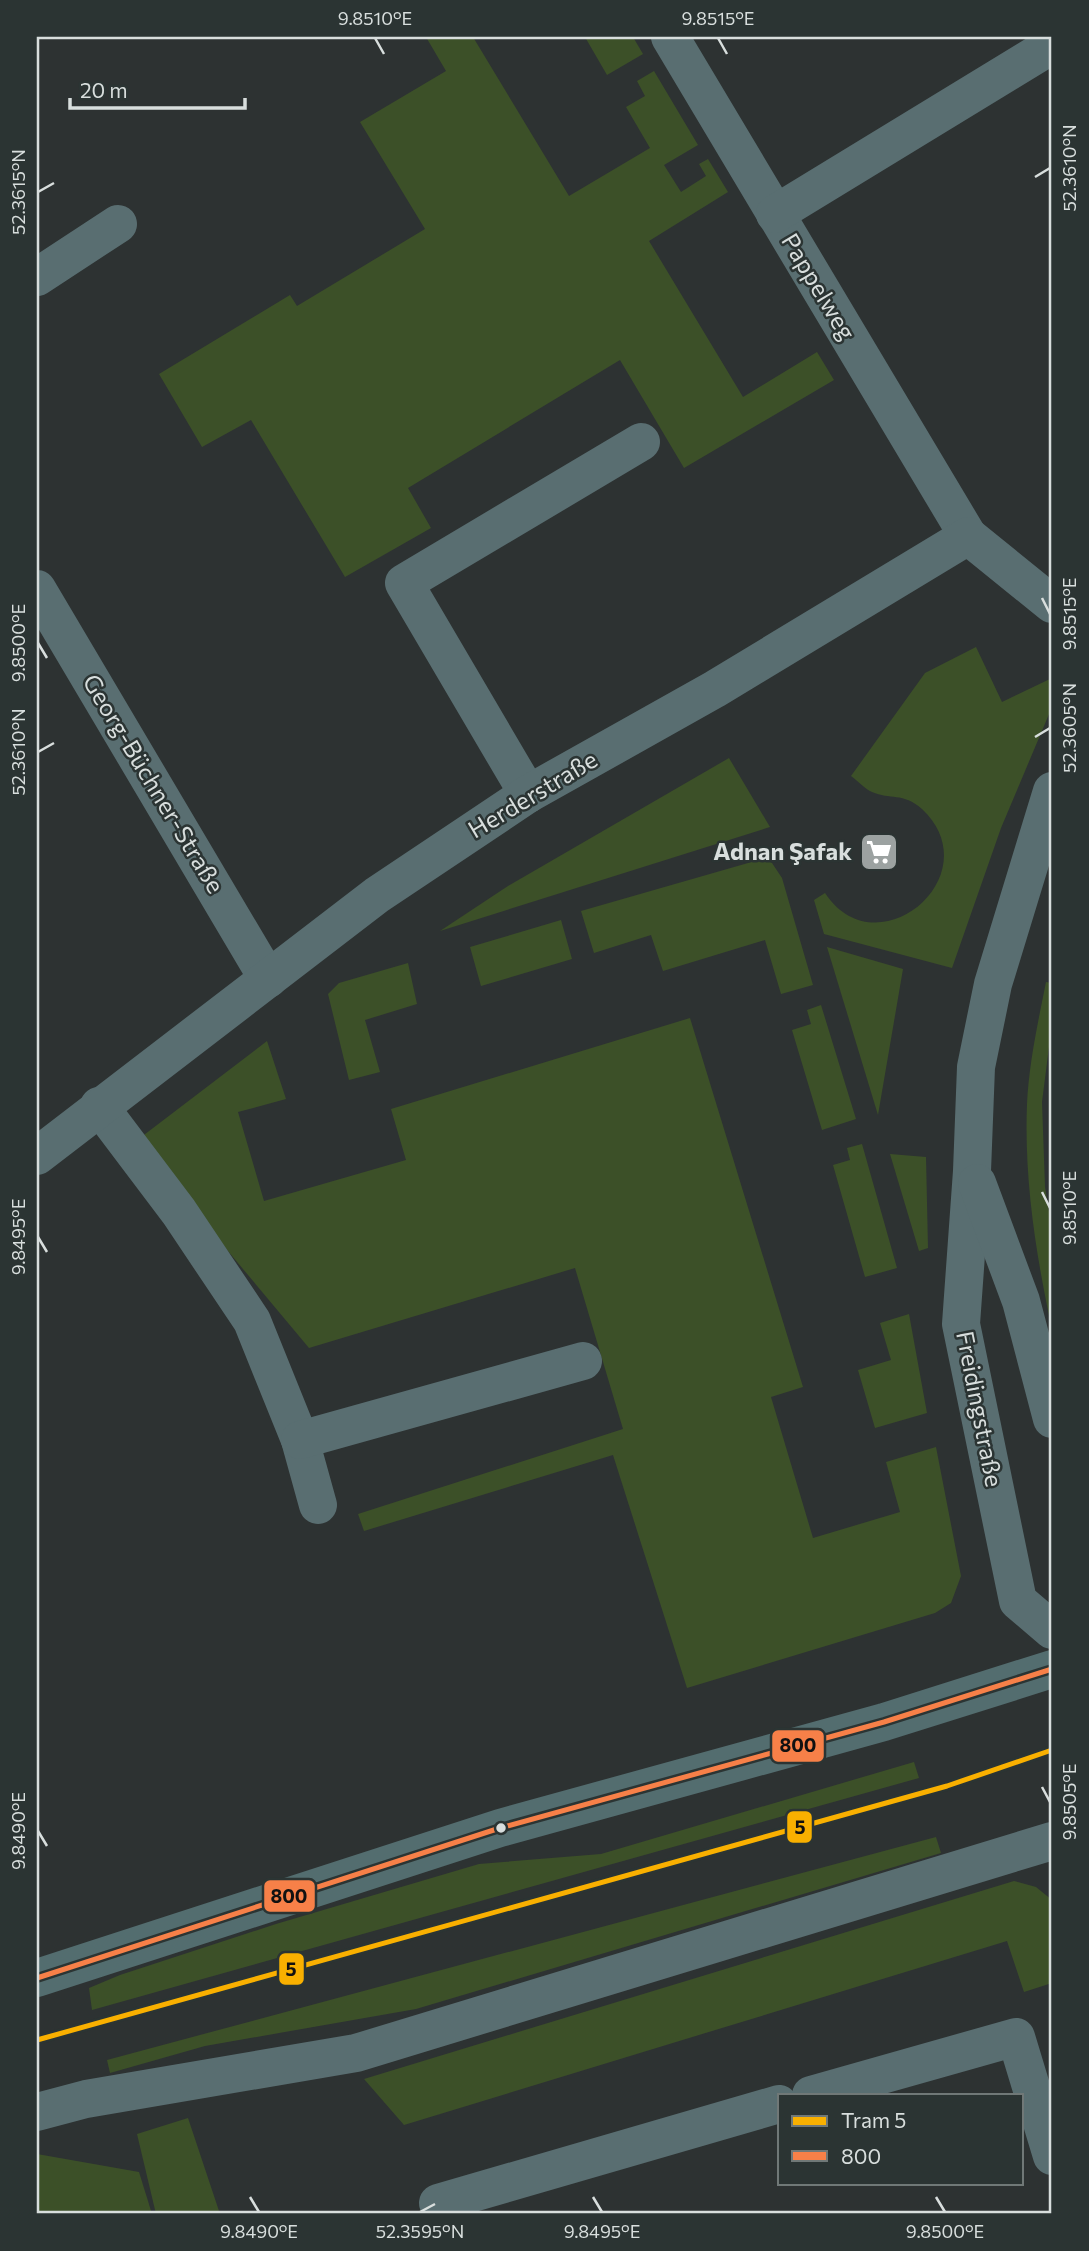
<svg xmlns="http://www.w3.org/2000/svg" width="1089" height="2251" font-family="Commissioner,sans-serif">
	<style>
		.green { fill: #3c5028 }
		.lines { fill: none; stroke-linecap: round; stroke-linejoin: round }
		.minor { stroke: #596e71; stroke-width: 38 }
		.major { stroke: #536d6f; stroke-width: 38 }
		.bus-1-casing { stroke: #2b3433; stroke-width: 10 }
		.bus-1 { stroke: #f78048; stroke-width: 5 }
		.tram-1-casing { stroke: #2b3433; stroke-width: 10 }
		.tram-1 { stroke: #f9b000; stroke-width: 5 }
		.ticks { fill: none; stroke: #d8dedd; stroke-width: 2.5 }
		.bus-dot { fill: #d8dedd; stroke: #2b3433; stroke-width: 2.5 }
		.labels { text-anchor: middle; stroke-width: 5; stroke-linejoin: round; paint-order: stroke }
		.street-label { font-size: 24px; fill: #d8dedd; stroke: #2b3433 }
		.poi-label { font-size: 24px; font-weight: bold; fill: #d8dedd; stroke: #2b3433; text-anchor: end }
		.line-badge { stroke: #2b3433; stroke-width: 2.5 }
		.pale-badge-label { font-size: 19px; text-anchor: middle; font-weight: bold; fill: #111 }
		.neatline { fill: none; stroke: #d8dedd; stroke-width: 2.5 }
		.ticks-label { font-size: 18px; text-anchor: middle; fill: #d8dedd }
	</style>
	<rect width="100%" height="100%" fill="#2d3232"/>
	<g class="green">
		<path d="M426 37H473L569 196 650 148 626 107 645 96 637 81 654 71 698 145 664 165 681 192 706 176 699 164 708 159 728 192 649 241 743 397 817 352 834 380 684 468 620 360 408 488 431 528 345 577 251 420 202 447 159 374 290 295 297 306 425 229 360 122 446 71Z"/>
		<path d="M585 37H633L643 54 607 75Z"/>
		<path d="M976 647 1002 702 1052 678V707L1001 828 952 968 824 934 814 900 825 893C877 972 992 875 922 809 903 792 890 800 872 792 865 789 858 781 851 776L925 673Z"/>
		<path d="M729 758 770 827 440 931 508 886Z"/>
		<path d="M762 859 772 863 782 878 813 985 781 994 765 940 663 971 651 935 594 953 581 911Z"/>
		<path d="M561 920 572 959 481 986 470 947Z"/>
		<path d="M827 947 903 969 878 1115Z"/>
		<path d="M408 963 417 1004 365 1020 380 1072 349 1080 328 994 339 983Z"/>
		<path d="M1046 982 1052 983V1023L1042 1102 1045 1187 1052 1230V1329C1036 1256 1024 1179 1027 1104 1029 1063 1038 1022 1046 982Z"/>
		<path d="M821 1005 856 1119 822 1130 792 1030 811 1024 807 1010Z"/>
		<path d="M690 1018 803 1387 771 1397 813 1538 900 1512 886 1462 936 1447 961 1576 951 1603 935 1613 687 1688 613 1455 364 1531 358 1514 623 1429 575 1268 309 1348 136 1141 267 1041 286 1099 238 1112 264 1201 406 1160 391 1109Z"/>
		<path d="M862 1144 897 1268 865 1277 833 1165 850 1160 847 1148Z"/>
		<path d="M890 1154 926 1157 928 1248 919 1251Z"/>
		<path d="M909 1314 927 1413 875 1428 858 1370 891 1360 880 1323Z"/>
		<path d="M914 1762 919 1778 92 2010 89 1988 120 1975 276 1924 479 1864 601 1854Z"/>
		<path d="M936 1837 941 1853 416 2009 205 2046 110 2073 107 2060Z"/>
		<path d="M1014 1881 1036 1887 1052 1900V1983L1024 1992 1007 1941 404 2125 364 2079Z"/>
		<path d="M188 2118 220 2214H156L137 2134Z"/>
		<path d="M37 2154 139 2172 152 2214H37Z"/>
	</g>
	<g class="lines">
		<g class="minor">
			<path d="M670 37 968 536"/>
			<path d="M775 214 1052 45"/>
			<path d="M37 277 118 224"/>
			<path d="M37 589 268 979"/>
			<path d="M1052 791 993 984 976 1067 972 1171 961 1324 1018 1601 1052 1630"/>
			<path d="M528 794 404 583 641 442"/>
			<path d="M99 1106 179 1212 252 1321 300 1440 318 1505"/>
			<path d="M37 1156 377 895 528 794 715 689 968 536 1052 604"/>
			<path d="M977 1183 1021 1301 1052 1419"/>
			<path d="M300 1440 583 1361"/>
			<path d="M811 2095 1016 2037 1052 2156"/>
			<path d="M37 2112 86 2099 356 2053 1052 1841"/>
			<path d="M438 2203 779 2104"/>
		</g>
		<path class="major" d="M37 1978 500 1828 884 1722 1052 1669"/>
		<defs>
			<path id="bus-1" d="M37 1978 500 1828 884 1722 1052 1669"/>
		</defs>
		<use href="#bus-1" class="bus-1-casing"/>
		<use href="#bus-1" class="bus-1"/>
		<defs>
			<path id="tram-1" d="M37 2040 947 1786 1052 1750"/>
		</defs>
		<use href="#tram-1" class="tram-1-casing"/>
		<use href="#tram-1" class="tram-1"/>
	</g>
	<path class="ticks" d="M375 38 384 54M718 38 727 54M1035 177 1050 168M38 192 54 183M1042 598 1050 614M38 643 47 658M1035 737 1050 728M38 752 54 743M1042 1192 1050 1208M38 1237 47 1252M1042 1787 1050 1802M38 1831 47 1846M250 2197 259 2212M593 2197 602 2212M936 2197 945 2212M420 2212 435 2204"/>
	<defs>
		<symbol id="supermarket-square" viewBox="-11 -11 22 22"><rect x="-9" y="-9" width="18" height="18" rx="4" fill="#9ca2a1" stroke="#2b3433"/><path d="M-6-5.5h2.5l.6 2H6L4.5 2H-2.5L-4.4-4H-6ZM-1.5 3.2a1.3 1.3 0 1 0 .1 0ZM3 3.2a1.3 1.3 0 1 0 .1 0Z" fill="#fff"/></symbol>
	</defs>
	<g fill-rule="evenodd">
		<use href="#supermarket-square" x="857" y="830" width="44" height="44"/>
	</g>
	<circle class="bus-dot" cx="501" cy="1828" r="6"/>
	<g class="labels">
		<g class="street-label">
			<text transform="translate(818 287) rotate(59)" y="8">Pappelweg</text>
			<text transform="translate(153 784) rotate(59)" y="8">Georg-Büchner-Straße</text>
			<text transform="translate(533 795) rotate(-31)" y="8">Herderstraße</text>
			<text transform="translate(979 1409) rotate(79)" y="8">Freidingstraße</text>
		</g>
		<g class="poi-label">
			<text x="852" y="860">Adnan Şafak</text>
		</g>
	</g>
	<g class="line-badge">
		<rect x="771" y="1729" width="54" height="34" rx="7" fill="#f78048"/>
		<rect x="786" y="1810" width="27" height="34" rx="7" fill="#f9b000"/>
		<rect x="263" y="1879" width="53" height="34" rx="7" fill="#f78048"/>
		<rect x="278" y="1952" width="27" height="34" rx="7" fill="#f9b000"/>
	</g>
	<g class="pale-badge-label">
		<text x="798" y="1752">800</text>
		<text x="800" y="1834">5</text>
		<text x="289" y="1903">800</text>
		<text x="291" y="1976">5</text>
	</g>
	<rect width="1089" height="2251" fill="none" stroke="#2b3433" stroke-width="77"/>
	<rect x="778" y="2094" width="245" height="91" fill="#2b3433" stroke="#707877" stroke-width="2"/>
	<rect x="792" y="2116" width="35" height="10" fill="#f9b000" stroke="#707877" stroke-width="2"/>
	<text x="841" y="2128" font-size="21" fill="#d8dedd">Tram 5</text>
	<rect x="792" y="2151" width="35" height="10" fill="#f78048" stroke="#707877" stroke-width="2"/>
	<text x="841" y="2164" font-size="21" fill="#d8dedd">800</text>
	<path d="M70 98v10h175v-10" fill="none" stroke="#d8dedd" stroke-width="3.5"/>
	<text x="80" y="98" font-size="21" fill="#d8dedd" stroke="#2b3433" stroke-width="5" paint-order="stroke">20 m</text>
	<rect x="38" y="38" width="1012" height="2174" class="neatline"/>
	<g class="ticks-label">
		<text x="375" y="25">9.8510°E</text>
		<text x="718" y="25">9.8515°E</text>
		<text transform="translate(1070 168) rotate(-90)" y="6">52.3610°N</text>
		<text transform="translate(19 192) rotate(-90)" y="6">52.3615°N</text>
		<text transform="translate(1070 614) rotate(-90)" y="6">9.8515°E</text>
		<text transform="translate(19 643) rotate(-90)" y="6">9.8500°E</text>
		<text transform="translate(1070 728) rotate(-90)" y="6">52.3605°N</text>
		<text transform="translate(19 752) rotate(-90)" y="6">52.3610°N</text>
		<text transform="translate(1070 1208) rotate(-90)" y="6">9.8510°E</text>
		<text transform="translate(19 1237) rotate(-90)" y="6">9.8495°E</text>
		<text transform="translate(1070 1802) rotate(-90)" y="6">9.8505°E</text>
		<text transform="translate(19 1831) rotate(-90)" y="6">9.8490°E</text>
		<text x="259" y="2238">9.8490°E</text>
		<text x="420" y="2238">52.3595°N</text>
		<text x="602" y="2238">9.8495°E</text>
		<text x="945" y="2238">9.8500°E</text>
	</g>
</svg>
